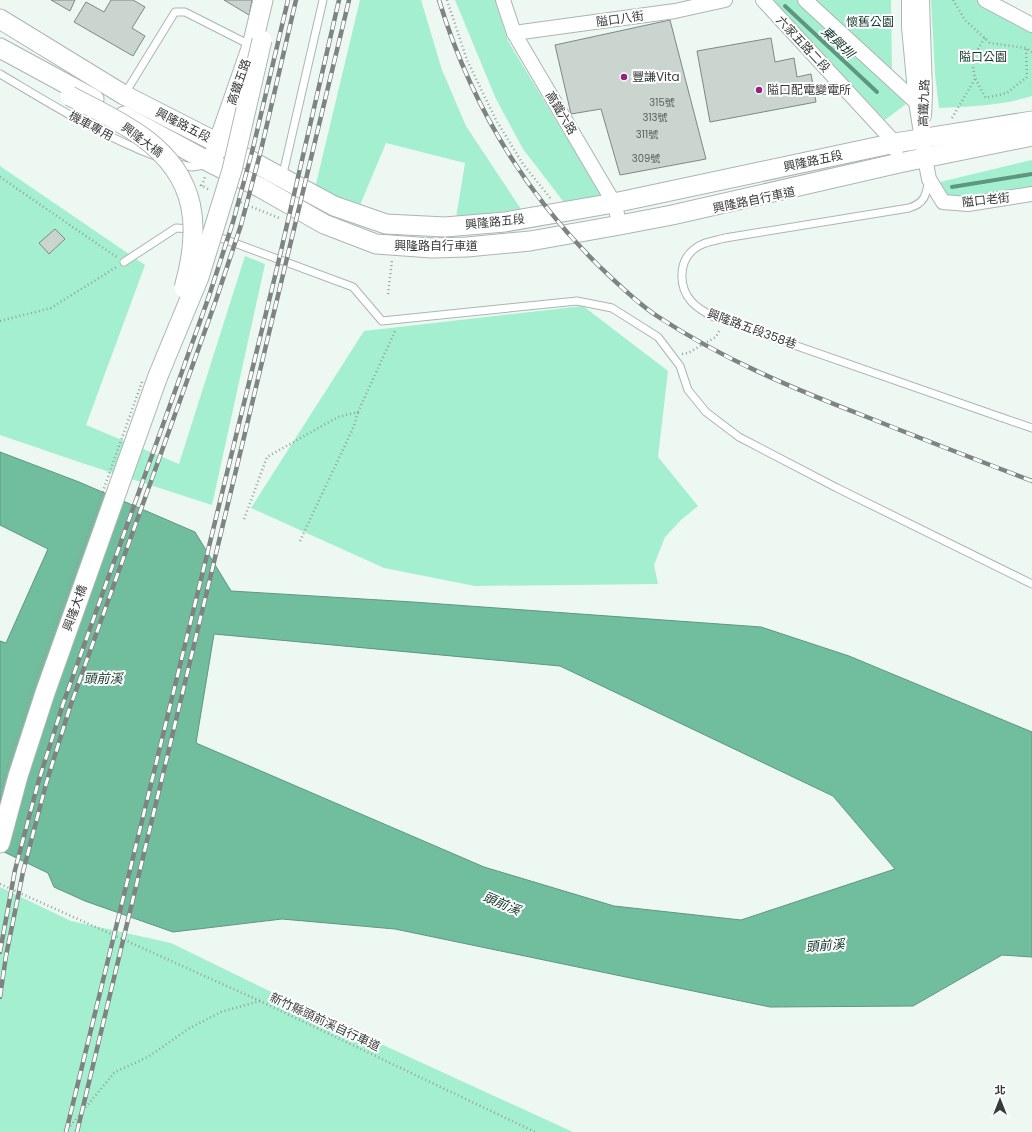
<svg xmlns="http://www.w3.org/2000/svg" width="1032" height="1132" font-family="Poppins,'Noto Sans TC',sans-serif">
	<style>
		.green { fill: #a4efcf }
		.water { fill: #71be9f; stroke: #5f9680; fill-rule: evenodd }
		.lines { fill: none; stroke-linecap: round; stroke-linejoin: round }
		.stream { stroke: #5f9680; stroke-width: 4 }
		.building { fill: #cad5d0; stroke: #7e8884 }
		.lane-casing { stroke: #abb6b1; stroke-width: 9 }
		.street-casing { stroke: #abb6b1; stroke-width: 16 }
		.secondary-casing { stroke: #abb6b1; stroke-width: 21 }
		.path { stroke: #979f9b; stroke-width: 2.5; stroke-dasharray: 1 3; stroke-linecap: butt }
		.lane { stroke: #fff; stroke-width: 7 }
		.street { stroke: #fff; stroke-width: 14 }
		.secondary { stroke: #fff; stroke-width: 19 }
		.rail-casing { stroke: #7d8481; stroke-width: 4.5 }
		.rail { stroke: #fff; stroke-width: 3; stroke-dasharray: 9; stroke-linecap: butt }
		.lane-bridge-casing { stroke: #abb6b1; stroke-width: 9; stroke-linecap: butt }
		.secondary-bridge-casing { stroke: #abb6b1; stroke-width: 21; stroke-linecap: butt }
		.path-bridge { stroke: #979f9b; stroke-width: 2.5; stroke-dasharray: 1 3; stroke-linecap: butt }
		.lane-bridge { stroke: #fff; stroke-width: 7 }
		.secondary-bridge { stroke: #fff; stroke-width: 19 }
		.poi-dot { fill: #942281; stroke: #fff; stroke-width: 1.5 }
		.labels { text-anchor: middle; stroke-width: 4; stroke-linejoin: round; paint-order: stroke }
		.number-label { font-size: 10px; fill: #5b615e }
		.street-label { font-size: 12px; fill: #363a38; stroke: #fff }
		.park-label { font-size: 12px; fill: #123528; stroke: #fff }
		.poi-label { font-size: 12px; fill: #363a38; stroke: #fff; text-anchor: start }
		.water-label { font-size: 13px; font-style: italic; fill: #0c3124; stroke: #fff }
	</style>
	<rect width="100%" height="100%" fill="#edf8f3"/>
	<g class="green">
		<path d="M360 0H421L442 70 466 126 521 209 456 218 465 163 386 143 360 205 315 188Z"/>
		<path d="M455 0H495L508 41 601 195 566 205 523 149 496 99Z"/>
		<path d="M775 0H797L906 104 885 120 773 1Z"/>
		<path d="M815 0H891L892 72Z"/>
		<path d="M931 0H978L1032 26V96C1001 106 971 106 939 108L935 74Z"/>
		<path d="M1032 160V189L969 199 946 198 940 182Z"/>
		<path d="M0 166 145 265 86 425 179 464 245 256 265 264 212 505 85 464 0 435Z"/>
		<path d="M583 306 668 371 658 457 698 506 681 520 665 537 654 565 658 584 475 586 384 568 251 508 364 331Z"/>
		<path d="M0 887 71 921 171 943 333 1022 573 1132H0Z"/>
	</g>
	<path class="water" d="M0 452 79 482 195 532 231 591 413 602 761 627 849 656 1032 732V957L1002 955 913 1006 770 1007 395 929 282 919 173 932 85 901 54 887 48 873 0 850V641L6 643 48 549 0 525ZM214 634 560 666 833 796 895 869 741 920 614 906 484 867 196 743Z"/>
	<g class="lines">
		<g class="stream">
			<path d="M785 6 877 92"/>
			<path d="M952 187 1032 174"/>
		</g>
	</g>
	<g class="building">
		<path d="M51 0H75L70 11Z"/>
		<path d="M111 0H133L145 7 132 28 145 36 133 56 74 22 86 2 104 12Z"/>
		<path d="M224 0H252L249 15Z"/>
		<path d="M670 20 706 159 620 175 601 109 571 114 555 45Z"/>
		<path d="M771 38 775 62 794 58 797 77 811 74 816 102 710 122 697 51Z"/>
		<path d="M55 229 65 239 49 254 39 243Z"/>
	</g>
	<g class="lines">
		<defs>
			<g id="lane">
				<path d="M0 74C51 104 100 135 155 156"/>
				<path d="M124 95 175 12H185L252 46"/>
				<path d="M174 163 192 167 205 165"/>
				<path d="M282 178 323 0"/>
				<path d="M213 235 353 287 382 321 577 301 612 308 658 337 680 366 688 390 706 412 739 437 837 488 1032 584"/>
				<path d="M725 238 909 208C925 203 926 195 929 180"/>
				<path d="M124 262 176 228 192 229"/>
				<path d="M1000 417 1032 428"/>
			</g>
			<g id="street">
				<path d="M503 0 514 33 614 203 620 225"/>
				<path d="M763 0 895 143 896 150"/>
				<path d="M805 0 916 102"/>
				<path d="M909 0V27L916 102 925 158 929 179 943 202 968 204 1032 194"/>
				<path d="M922 0 925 94 924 116"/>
				<path d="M985 0 1032 25"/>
				<path d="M514 33 675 11 725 0"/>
			</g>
			<g id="secondary">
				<path d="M0 19 124 95 218 143 334 206 386 224 445 227 505 222 614 203 895 143 1032 121"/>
				<path d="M0 48 94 99"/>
				<path d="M124 116 211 163 261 188 324 224 376 244 432 248 467 247 530 241 620 225 672 215 899 163 1032 136"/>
				<path d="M214 155 252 46 263 0"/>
				<path d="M0 843 18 776 45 693 158 376"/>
			</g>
		</defs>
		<use href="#lane" class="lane-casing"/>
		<use href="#street" class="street-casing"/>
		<use href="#secondary" class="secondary-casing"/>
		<g class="path">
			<path d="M447 0 467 60 496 120 523 164 551 199"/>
			<path d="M953 0 965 20 990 43 1026 48 1032 52"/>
			<path d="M985 38C967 63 971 73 986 98L1007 93 1027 77 1026 48"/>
			<path d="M952 118 975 79"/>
			<path d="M0 177 118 258"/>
			<path d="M200 185 210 190"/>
			<path d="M202 186 205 177"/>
			<path d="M237 201 279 218"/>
			<path d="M388 294 392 260"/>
			<path d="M0 321 51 308 118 266"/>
			<path d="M682 354 688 353 716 337 720 329"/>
			<path d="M244 519 267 457 338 417 358 412 396 329"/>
			<path d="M300 541 354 426 358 412"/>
			<path d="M0 884 260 1001"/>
			<path d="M65 1132 115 1072 148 1057 188 1029 221 1012 260 1001 535 1132"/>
		</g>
		<use href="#lane" class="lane"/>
		<use href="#street" class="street"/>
		<use href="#secondary" class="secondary"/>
		<defs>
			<g id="rail">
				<path d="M439 0C470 102 523 191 599 266 617 283 636 302 657 316 724 360 792 388 867 417 922 439 977 460 1032 481"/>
				<path d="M0 952 15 870 38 783 63 704 208 299 233 222 253 148 288 0"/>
				<path d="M0 997 6 956 23 872 46 784 70 707 216 300 241 225 261 150 296 0"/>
				<path d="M66 1132 277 268 339 0"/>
				<path d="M77 1132 349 0"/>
			</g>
		</defs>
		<use href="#rail" class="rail-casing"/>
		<use href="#rail" class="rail"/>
		<defs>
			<path id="lane-bridge" d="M725 238C714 241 702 242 693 250 678 263 679 287 691 301 697 308 706 313 714 317L1000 417"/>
			<g id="secondary-bridge">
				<path d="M70 96C95 109 121 121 144 138 198 178 201 228 184 288"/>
				<path d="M158 376 199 277 232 170 262 40"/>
			</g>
		</defs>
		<use href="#lane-bridge" class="lane-bridge-casing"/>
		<use href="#secondary-bridge" class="secondary-bridge-casing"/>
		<path class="path-bridge" d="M0 795 6 770 33 687 143 379"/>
		<use href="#lane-bridge" class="lane-bridge"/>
		<use href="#secondary-bridge" class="secondary-bridge"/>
	</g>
	<g class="poi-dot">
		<circle cx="624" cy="77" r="4"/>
		<circle cx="759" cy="90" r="4"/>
	</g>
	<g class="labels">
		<g class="number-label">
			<text x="662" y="106">315號</text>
			<text x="655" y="121">313號</text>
			<text x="647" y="138">311號</text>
			<text x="646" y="162">309號</text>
		</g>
		<g class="street-label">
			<text transform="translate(620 19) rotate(-8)" y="4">隘口八街</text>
			<text transform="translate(803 44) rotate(47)" y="4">六家五路二段</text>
			<text transform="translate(239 82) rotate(-71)" y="4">高鐵五路</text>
			<text transform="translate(924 103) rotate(-88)" y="4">高鐵九路</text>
			<text transform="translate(561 113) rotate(59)" y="4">高鐵六路</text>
			<text transform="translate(183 125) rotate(27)" y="4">興隆路五段</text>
			<text transform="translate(91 126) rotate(28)" y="4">機車專用</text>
			<text transform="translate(142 140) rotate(37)" y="4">興隆大橋</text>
			<text transform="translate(813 161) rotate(-12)" y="4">興隆路五段</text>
			<text transform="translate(754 200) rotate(-12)" y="4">興隆路自行車道</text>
			<text transform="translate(986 200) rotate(-6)" y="4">隘口老街</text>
			<text transform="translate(495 222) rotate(-6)" y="4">興隆路五段</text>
			<text x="436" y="250">興隆路自行車道</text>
			<text transform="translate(752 329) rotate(20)" y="4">興隆路五段358巷</text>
			<text transform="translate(75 608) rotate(-70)" y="4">興隆大橋</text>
			<text transform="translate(325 1022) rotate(25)" y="4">新竹縣頭前溪自行車道</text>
		</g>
		<g class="park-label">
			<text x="870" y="26">懷舊公園</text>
			<text x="983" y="61">隘口公園</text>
		</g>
		<g class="poi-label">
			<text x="632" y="81">豐謙Vita</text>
			<text x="767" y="94">隘口配電變電所</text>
		</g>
		<g class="water-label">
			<text transform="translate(838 42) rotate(43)" y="5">東興圳</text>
			<text x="103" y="683">頭前溪</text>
			<text transform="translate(502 903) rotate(23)" y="5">頭前溪</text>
			<text transform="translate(825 945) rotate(-5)" y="5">頭前溪</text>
		</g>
	</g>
	<g transform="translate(1000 1100)" stroke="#ffffff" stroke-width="3" paint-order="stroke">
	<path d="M0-3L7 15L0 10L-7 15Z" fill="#363a38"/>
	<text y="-6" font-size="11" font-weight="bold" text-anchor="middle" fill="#363a38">北</text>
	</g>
</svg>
